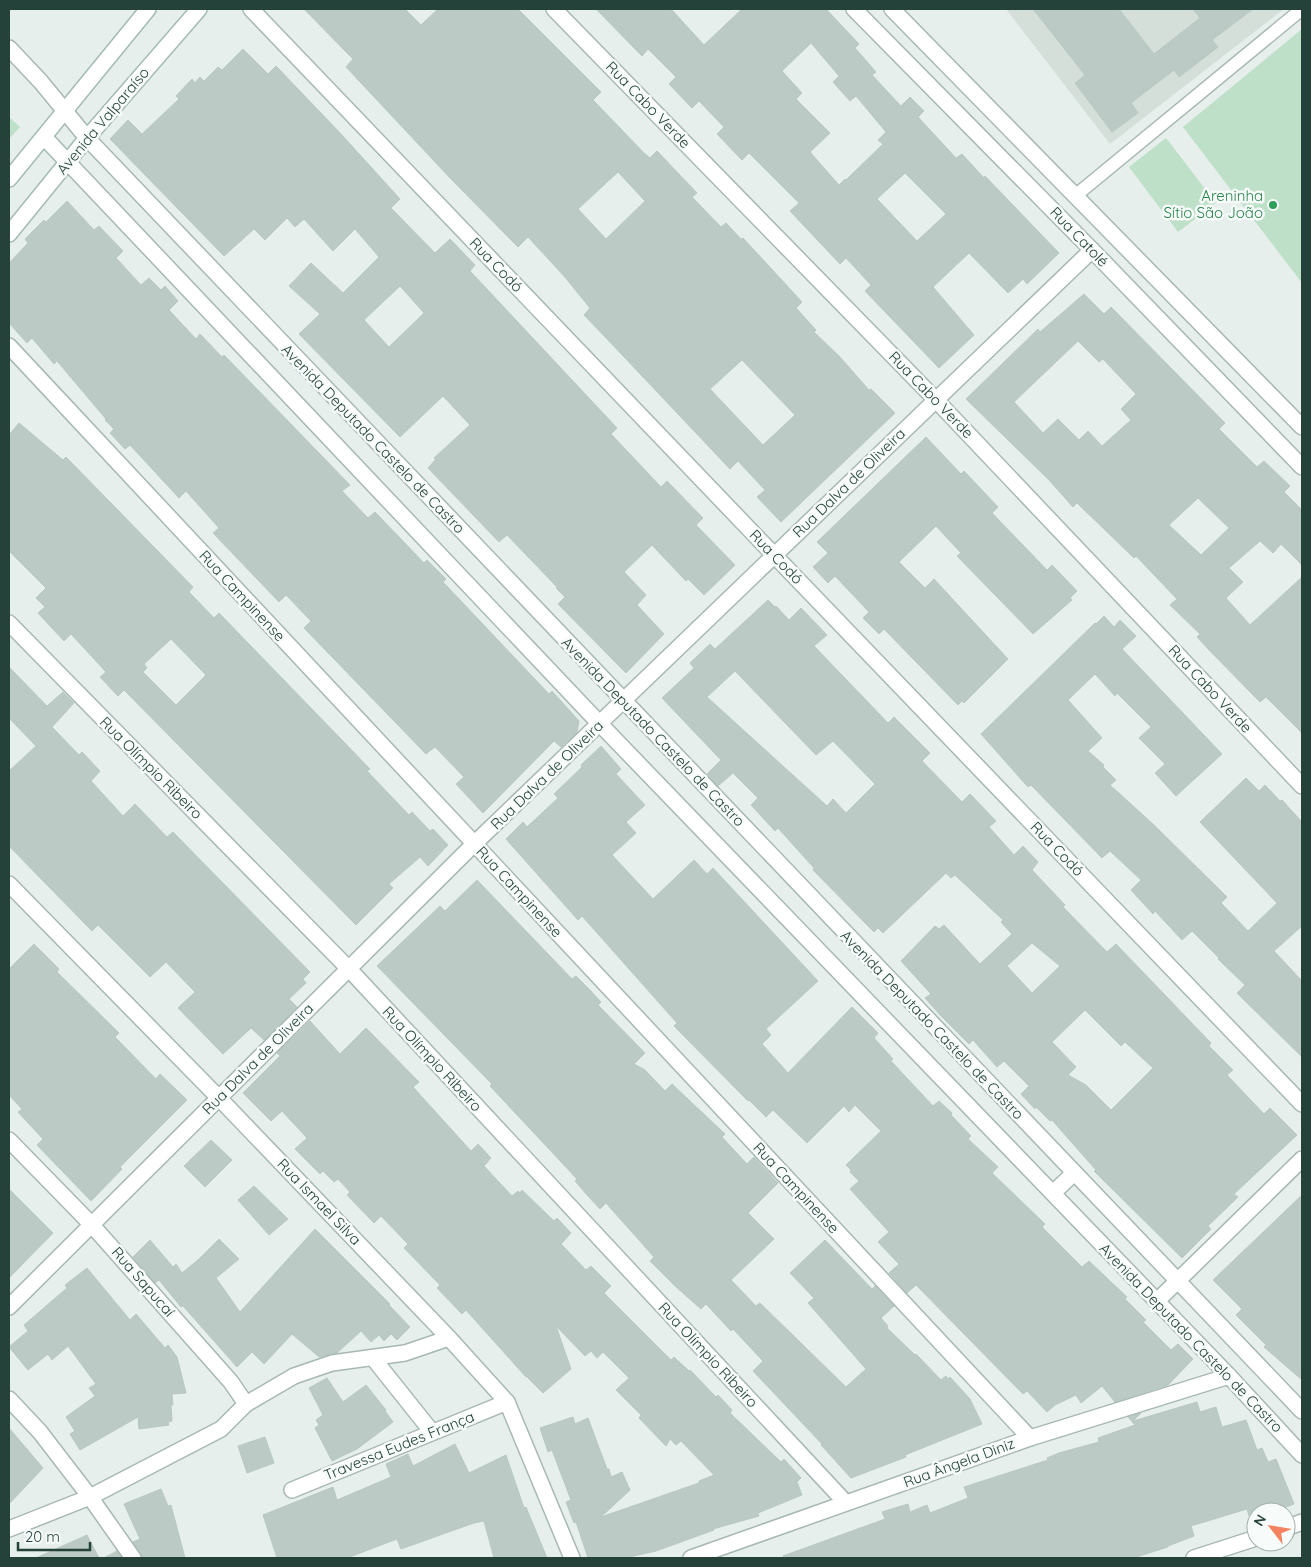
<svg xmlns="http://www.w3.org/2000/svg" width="1311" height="1567" font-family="Quicksand,sans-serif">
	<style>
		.built { fill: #d4dfda }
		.green { fill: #bfe0c8 }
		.building { fill: #bbcac4; stroke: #b8c9c2; fill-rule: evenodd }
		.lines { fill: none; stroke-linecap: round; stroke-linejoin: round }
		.service-casing { stroke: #a8b8b2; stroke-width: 15 }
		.minor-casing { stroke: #a8b8b2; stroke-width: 18 }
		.tertiary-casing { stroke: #a8b8b2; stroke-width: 18 }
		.secondary-casing { stroke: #a4bbb3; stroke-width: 18 }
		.service { stroke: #fff; stroke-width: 12 }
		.minor { stroke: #fff; stroke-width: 15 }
		.tertiary { stroke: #fff; stroke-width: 15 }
		.secondary { stroke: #fff; stroke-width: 15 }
		.leisure-dot { fill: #2e9e5b; stroke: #f7fbf9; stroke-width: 2 }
		.labels { text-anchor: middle; stroke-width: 5; stroke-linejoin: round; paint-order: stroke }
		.street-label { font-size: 15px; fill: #24423a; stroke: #f7fbf9 }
		.leisure-label { font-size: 15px; fill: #27864d; stroke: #f7fbf9; text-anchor: end }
	</style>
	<rect width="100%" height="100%" fill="#e6efeb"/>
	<path class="built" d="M1006 9H1284L1110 144Z"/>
	<g class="green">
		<path d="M1302 29V283L1183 127Z"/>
		<path d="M9 117 20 127 9 139Z"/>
		<path d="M1166 138 1216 203 1178 232 1129 167Z"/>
	</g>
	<g class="building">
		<path d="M304 9H405L421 25 438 9H518L601 92 593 100 644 153 650 158 657 151 697 193 692 197 721 227 726 223 741 239 743 238 802 302 796 308 816 330 814 332 839 356 869 390 871 389 895 413 781 522 757 497 765 490 738 461 730 469 608 340 584 315 590 308 564 276 528 237 518 247 451 179 346 67 353 59ZM618 172 645 201 606 239 578 209ZM742 360 795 415 763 445 710 389Z"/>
		<path d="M596 9H671L704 45 742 9H826L859 44 855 48 876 72 872 75 901 106 910 97 924 111 918 117 956 158 962 154 984 178 985 176 1059 253 1027 284 1023 279 1008 293 969 253 933 287 974 335 939 368 865 291 871 285 846 258 840 264 790 211 799 203 749 153 742 160 717 134 724 127 699 101 692 108 669 84 676 77 648 49 642 56ZM811 43 839 76 833 82 850 101 856 96 886 132 878 140 883 144 846 180 845 179 839 185 810 152 830 133 796 99 802 93 782 71ZM905 173 946 214 917 241 877 199Z"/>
		<path d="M1033 9H1119L1154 54 1200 18 1193 9H1253L1212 40 1218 47 1179 77 1174 70 1131 103 1138 113 1112 132 1075 83 1085 75Z"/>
		<path d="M243 49 268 74 276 66 341 134 400 199 391 208 435 253 450 239 475 265 470 271 617 428 611 434 661 487 667 481 703 518 696 525 735 565 704 595 688 579 686 581 652 545 624 572 646 595 637 605 664 634 626 673 558 604 565 597 556 588 557 587 507 535 499 542 428 468 436 459 434 458 470 425 443 396 400 437 299 334 320 314 289 286 311 263 343 293 379 257 355 229 333 251 304 219 295 227 287 218 265 240 254 229 224 256 110 139 128 120 142 134 179 99 176 96 192 79 195 83 200 77 204 81 218 67 222 70ZM400 286 424 313 389 347 364 320Z"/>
		<path d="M67 201 94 230 99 226 123 251 116 258 141 285 149 278 161 290 165 286 178 301 169 310 196 339 200 334 222 357 224 355 350 485 342 491 368 518 375 512 424 563 427 560 446 579 443 582 549 694 552 691 579 721 577 732 561 747 554 741 483 813 456 784 464 777 435 747 426 754 304 628 311 621 286 595 279 602 213 533 219 528 186 491 179 498 130 445 125 449 110 433 114 429 105 420 106 419 57 361 54 364 32 338 27 343 9 323V263L28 243 25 239 44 220 46 222Z"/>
		<path d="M1084 294 1104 314 1111 307 1225 423 1219 429 1257 467 1264 461 1290 486 1284 492 1302 510V565L1281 544 1273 553 1260 541 1229 568 1243 582 1226 598 1250 625 1302 577V733L1266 697 1260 702 1208 649 1197 637 1200 634 1170 605 1177 599 1136 556 1134 558 1077 503 1073 507 1049 480 966 399 1038 329 1040 332ZM1078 341 1099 362 1103 359 1136 394 1121 409 1131 420 1102 446 1088 431 1079 440 1058 419 1043 433 1014 402ZM1198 498 1229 528 1201 555 1169 525Z"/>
		<path d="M19 423 63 460 66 457 193 587 189 592 214 618 219 613 370 769 367 771 409 815 412 812 430 831 433 829 448 845 428 866 420 857 389 884 393 888 356 925 124 690 118 696 100 677 106 672 71 634 64 641 38 613 45 607 36 598 46 588 9 551V435ZM171 639 206 675 176 705 143 672 147 668 144 664Z"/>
		<path d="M926 437 961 474 964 471 998 507 992 513 1047 570 1052 565 1077 591 1070 598 1072 600 1033 634 957 556 961 553 936 526 899 562 925 588 934 579 1008 659 964 703 962 701 958 705 884 629 879 634 863 618 869 612 835 576 828 583 813 567 828 553 817 542Z"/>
		<path d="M768 600 775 607 776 606 789 620 801 608 827 635 814 646 888 723 894 717 930 753 922 761 962 802 970 794 996 821 989 827 1014 855 1023 846 1038 862 1032 870 1065 905 1063 907 1107 952 1116 944 1211 1043 1209 1046 1233 1070 1227 1075 1264 1114 1270 1108 1297 1135 1234 1194 1238 1197 1208 1226 1211 1229 1182 1258 1094 1171 1096 1170 1052 1120 1050 1121 1036 1107 1035 1109 1021 1094 1029 1086 1004 1061 997 1067 973 1040 969 1044 942 1017 925 998 931 994 901 961 935 926 939 929 944 925 980 964 1012 934 1001 922 1003 920 955 875 951 878 946 873 883 933 878 928 874 932 813 870 814 868 778 828 775 831 751 805 758 798 733 773 718 786 707 774 721 760 662 698 694 668 690 663 710 644 715 649ZM735 671 816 755 833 741 875 784 846 813 833 799 827 806 707 697ZM1032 943 1060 966 1032 993 1007 966ZM1085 1010 1121 1046 1125 1042 1153 1068 1111 1110 1086 1085 1068 1075 1076 1067 1052 1042Z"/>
		<path d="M1104 616 1114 627 1120 620 1136 636 1122 649 1222 754 1176 796 1155 773 1165 764 1139 738 1151 727 1117 693 1115 696 1095 674 1068 700 1102 738 1088 751 1104 765 1103 767 1116 780 1110 785 1154 825 1227 897 1221 903 1248 931 1277 903 1200 822 1246 778 1259 791 1265 785 1280 801 1282 800 1302 822V926L1274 951 1302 981V1057L1237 993 1245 985 1218 959 1219 958 1192 931 1182 940 1155 911 1153 914 1131 890 1141 880 1110 851 1102 858 1031 785 1028 787 981 734 1095 623 1096 624Z"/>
		<path d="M9 667 47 706 63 692 74 703 52 727 79 755 82 752 100 771 91 781 123 816 135 804 167 837 173 832 310 972 303 979 306 983 289 999 297 1007 264 1040 251 1028 223 1054 178 1008 195 992 166 962 150 977 98 925 92 931 9 846V771L36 746 9 718Z"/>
		<path d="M601 746 621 769 616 774 645 805 626 822 636 833 612 855 653 899 694 860 707 874 713 868 818 981 766 1029 771 1035 762 1044 788 1073 852 1007 878 1033 874 1038 893 1059 891 1061 933 1106 939 1101 952 1113 951 1115 971 1136 968 1139 998 1167 992 1173 1045 1224 1042 1227 1082 1267 1089 1261 1127 1297 1125 1299 1146 1320 1143 1322 1171 1350 1178 1344 1193 1359 1168 1385 1115 1402 1102 1386 1081 1403 1076 1395 1055 1405 1047 1412 1027 1391 1023 1394 916 1285 907 1293 889 1273 899 1264 878 1242 889 1232 850 1189 859 1181 850 1172 851 1170 846 1165 881 1131 855 1105 849 1112 844 1106 807 1143 773 1110 766 1117 749 1100 748 1101 674 1026 677 1023 582 916 578 920 506 839 523 822 527 827 558 798 554 794 582 767 581 765Z"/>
		<path d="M477 880 572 979 576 976 588 988 601 1002 598 1005 645 1053 634 1064 645 1070 665 1091 672 1084 725 1134 722 1137 747 1164 754 1157 778 1183 748 1213 774 1239 731 1280 756 1306 760 1303 846 1387 866 1369 808 1303 814 1298 790 1273 825 1240 872 1289 875 1286 894 1306 881 1318 888 1326 887 1328 915 1355 916 1354 941 1380 946 1376 948 1379 950 1377 970 1399 982 1424 905 1455 906 1457 851 1478 821 1445 822 1444 753 1371 763 1361 733 1329 731 1331 706 1304 701 1309 675 1286 650 1261 654 1257 606 1203 600 1209 587 1195 575 1181 577 1179 490 1086 492 1084 377 966 440 906 445 911Z"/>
		<path d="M34 944 59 969 57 972 119 1033 115 1037 156 1079 160 1074 187 1100 120 1167 122 1169 91 1201 37 1145 43 1139 18 1112 22 1109 9 1095V969Z"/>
		<path d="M310 1021 340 1054 366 1028 419 1082 413 1087 471 1151 478 1144 491 1158 484 1166 512 1196 518 1191 520 1193 522 1190 554 1221 557 1218 571 1233 561 1244 586 1270 591 1266 611 1286 604 1293 671 1360 674 1357 689 1371 690 1370 716 1397 718 1395 732 1410 730 1413 781 1462 784 1459 801 1478 797 1482 802 1495 758 1513 759 1516 713 1529 714 1530 656 1551 625 1558H588L576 1522 574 1523 566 1502 571 1500 552 1450 548 1452 540 1428 573 1417 575 1424 588 1418 607 1469H609L611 1477 622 1472 630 1490 601 1517 699 1483V1481L714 1475 681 1441 676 1445 670 1439 666 1446 639 1418 641 1415 616 1390 629 1378 603 1352 597 1358 591 1351 585 1356 556 1326 571 1369 543 1393 526 1376V1377L466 1310 462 1314 437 1288 440 1285 404 1248 408 1244 381 1216 374 1223 347 1195 350 1192 338 1179 334 1182 323 1171 320 1174 295 1149 307 1138 282 1111 271 1121 243 1093 280 1056 277 1053Z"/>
		<path d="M211 1140 232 1160 205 1187 184 1166Z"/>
		<path d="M254 1186 288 1219 269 1235 238 1200Z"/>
		<path d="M9 1189 53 1233 9 1278Z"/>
		<path d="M1302 1195V1380L1264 1347 1266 1345 1236 1315 1242 1309 1213 1280Z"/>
		<path d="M315 1229 390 1304 389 1305 410 1327 397 1340 391 1334 384 1341 379 1335 371 1342 361 1331 337 1353 319 1357 292 1334 264 1364 252 1352 237 1367 183 1306 181 1307 159 1280 155 1283 133 1257 150 1240 173 1267 176 1264 182 1273 199 1259 219 1239 239 1259 216 1278 240 1312Z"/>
		<path d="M87 1268 130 1320 136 1314 165 1348 168 1345 177 1357 186 1393 172 1394 173 1405H171L172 1421 168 1422 169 1425 139 1429 138 1417 80 1450 70 1434 75 1431 66 1417 95 1396 89 1388 96 1384 68 1346 52 1360 48 1354 28 1370 9 1347 28 1331 24 1325 67 1288 65 1285Z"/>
		<path d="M327 1378 343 1402 366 1385 386 1410 385 1411 393 1422 357 1449 332 1461 315 1428 319 1425 316 1420 323 1415 309 1388Z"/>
		<path d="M1197 1402 1200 1412 1216 1407 1222 1427 1246 1420 1257 1450 1262 1448 1268 1462 1276 1459 1294 1504 1273 1512H1256V1514L1249 1516 1247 1509 1191 1526 1194 1536 1168 1546V1547L1133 1558H784L783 1556 885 1519 882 1512 908 1504 910 1512 927 1505 930 1513 968 1498 964 1487 1048 1460 1047 1458 1059 1453 1099 1442 1098 1438 1135 1425 1128 1417 1141 1413 1133 1421Z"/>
		<path d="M9 1428 43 1468 9 1504Z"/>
		<path d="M265 1437 274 1463 247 1473 238 1446Z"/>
		<path d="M455 1444 469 1473 506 1455 524 1508 526 1507 547 1558H494L484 1521 474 1523 401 1549 397 1539 347 1558H277L263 1515 333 1487 337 1500 391 1477 386 1464 408 1454 413 1466Z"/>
		<path d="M161 1489 168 1506 171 1505 185 1558H142L141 1553 133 1542 140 1539 124 1504Z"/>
		<path d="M87 1535 99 1558H36Z"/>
		<path d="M117 1551 122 1558H104Z"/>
	</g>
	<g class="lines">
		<defs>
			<path id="service" d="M1075 196 1302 9"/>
			<g id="minor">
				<path d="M251 9 774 555 1302 1104"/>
				<path d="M554 9 936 400 1302 786"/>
				<path d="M9 48 41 82 87 138 1302 1411"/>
				<path d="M44 137 600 724 1229 1376 1302 1455"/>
				<path d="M9 346 1030 1438"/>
				<path d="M9 623 349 969 846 1503"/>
				<path d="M9 884 219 1098 449 1338 507 1402 572 1558"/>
				<path d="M9 1140 91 1224 231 1382 246 1404 221 1429 90 1497 9 1529"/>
				<path d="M1053 1193 1074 1173"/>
				<path d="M1157 1301 1302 1159"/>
				<path d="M9 1307 474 844 1092 250"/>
				<path d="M373 1358 432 1432"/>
				<path d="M9 1399 40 1432 90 1497 133 1558"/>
				<path d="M246 1404 294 1376 332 1363 405 1353 449 1338"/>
				<path d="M292 1490 507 1402"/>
				<path d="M1286 1528 1302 1522"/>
				<path d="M691 1558 1030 1438 1229 1376"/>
				<path d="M1194 1558 1256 1538"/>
			</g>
			<g id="tertiary">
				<path d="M854 9 1092 250 1302 467"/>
				<path d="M892 9 1302 427"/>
			</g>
			<g id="secondary">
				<path d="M9 179 148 9"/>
				<path d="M9 234 87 138 199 9"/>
			</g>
		</defs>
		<use href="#service" class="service-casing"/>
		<use href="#minor" class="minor-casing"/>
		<use href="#tertiary" class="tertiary-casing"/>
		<use href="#secondary" class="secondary-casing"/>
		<use href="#service" class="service"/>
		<use href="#minor" class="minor"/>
		<use href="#tertiary" class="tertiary"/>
		<use href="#secondary" class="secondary"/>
	</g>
	<circle class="leisure-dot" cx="1273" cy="205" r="5"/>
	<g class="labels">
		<g class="street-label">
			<text transform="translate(648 105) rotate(46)" y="5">Rua Cabo Verde</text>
			<text transform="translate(103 121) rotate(-50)" y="5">Avenida Valparaíso</text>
			<text transform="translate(1079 237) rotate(46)" y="5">Rua Catolé</text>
			<text transform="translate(496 265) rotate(46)" y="5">Rua Codó</text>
			<text transform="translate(931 395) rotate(46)" y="5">Rua Cabo Verde</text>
			<text transform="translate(373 439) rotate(46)" y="5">Avenida Deputado Castelo de Castro</text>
			<text transform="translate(849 483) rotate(-44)" y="5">Rua Dalva de Oliveira</text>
			<text transform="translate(776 557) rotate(46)" y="5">Rua Codó</text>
			<text transform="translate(242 596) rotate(47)" y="5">Rua Campinense</text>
			<text transform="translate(1210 689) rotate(47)" y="5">Rua Cabo Verde</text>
			<text transform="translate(653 732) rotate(46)" y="5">Avenida Deputado Castelo de Castro</text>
			<text transform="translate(151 768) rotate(45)" y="5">Rua Olímpio Ribeiro</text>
			<text transform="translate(547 775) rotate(-44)" y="5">Rua Dalva de Oliveira</text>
			<text transform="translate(1057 849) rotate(46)" y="5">Rua Codó</text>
			<text transform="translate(519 892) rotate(47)" y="5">Rua Campinense</text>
			<text transform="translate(932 1025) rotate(46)" y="5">Avenida Deputado Castelo de Castro</text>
			<text transform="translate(258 1059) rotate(-45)" y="5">Rua Dalva de Oliveira</text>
			<text transform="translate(432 1059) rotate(47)" y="5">Rua Olímpio Ribeiro</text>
			<text transform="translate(796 1188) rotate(47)" y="5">Rua Campinense</text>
			<text transform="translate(319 1202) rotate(46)" y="5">Rua Ismael Silva</text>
			<text transform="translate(143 1282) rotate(49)" y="5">Rua Sapucaí</text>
			<text transform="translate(1191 1338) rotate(46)" y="5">Avenida Deputado Castelo de Castro</text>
			<text transform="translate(708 1355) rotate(47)" y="5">Rua Olímpio Ribeiro</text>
			<text transform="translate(399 1446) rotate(-22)" y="5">Travessa Eudes França</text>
			<text transform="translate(959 1463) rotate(-20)" y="5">Rua Ângela Diniz</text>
		</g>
		<g class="leisure-label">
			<text x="1263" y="201">Areninha<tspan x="1263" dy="17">Sítio São João</tspan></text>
		</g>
	</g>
	<rect width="1311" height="1567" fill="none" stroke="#24423a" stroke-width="20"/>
	<g transform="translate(1271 1527) rotate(301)"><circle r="24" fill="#f7fbf9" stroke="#a3b1ad"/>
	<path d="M0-4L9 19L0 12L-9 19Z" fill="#f4845f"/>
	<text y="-8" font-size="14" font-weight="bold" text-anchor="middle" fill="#24423a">N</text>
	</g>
	<path d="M18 1542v8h72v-8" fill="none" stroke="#24423a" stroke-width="2.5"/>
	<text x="25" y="1542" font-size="15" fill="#24423a" stroke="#f7fbf9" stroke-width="4" paint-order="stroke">20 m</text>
</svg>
